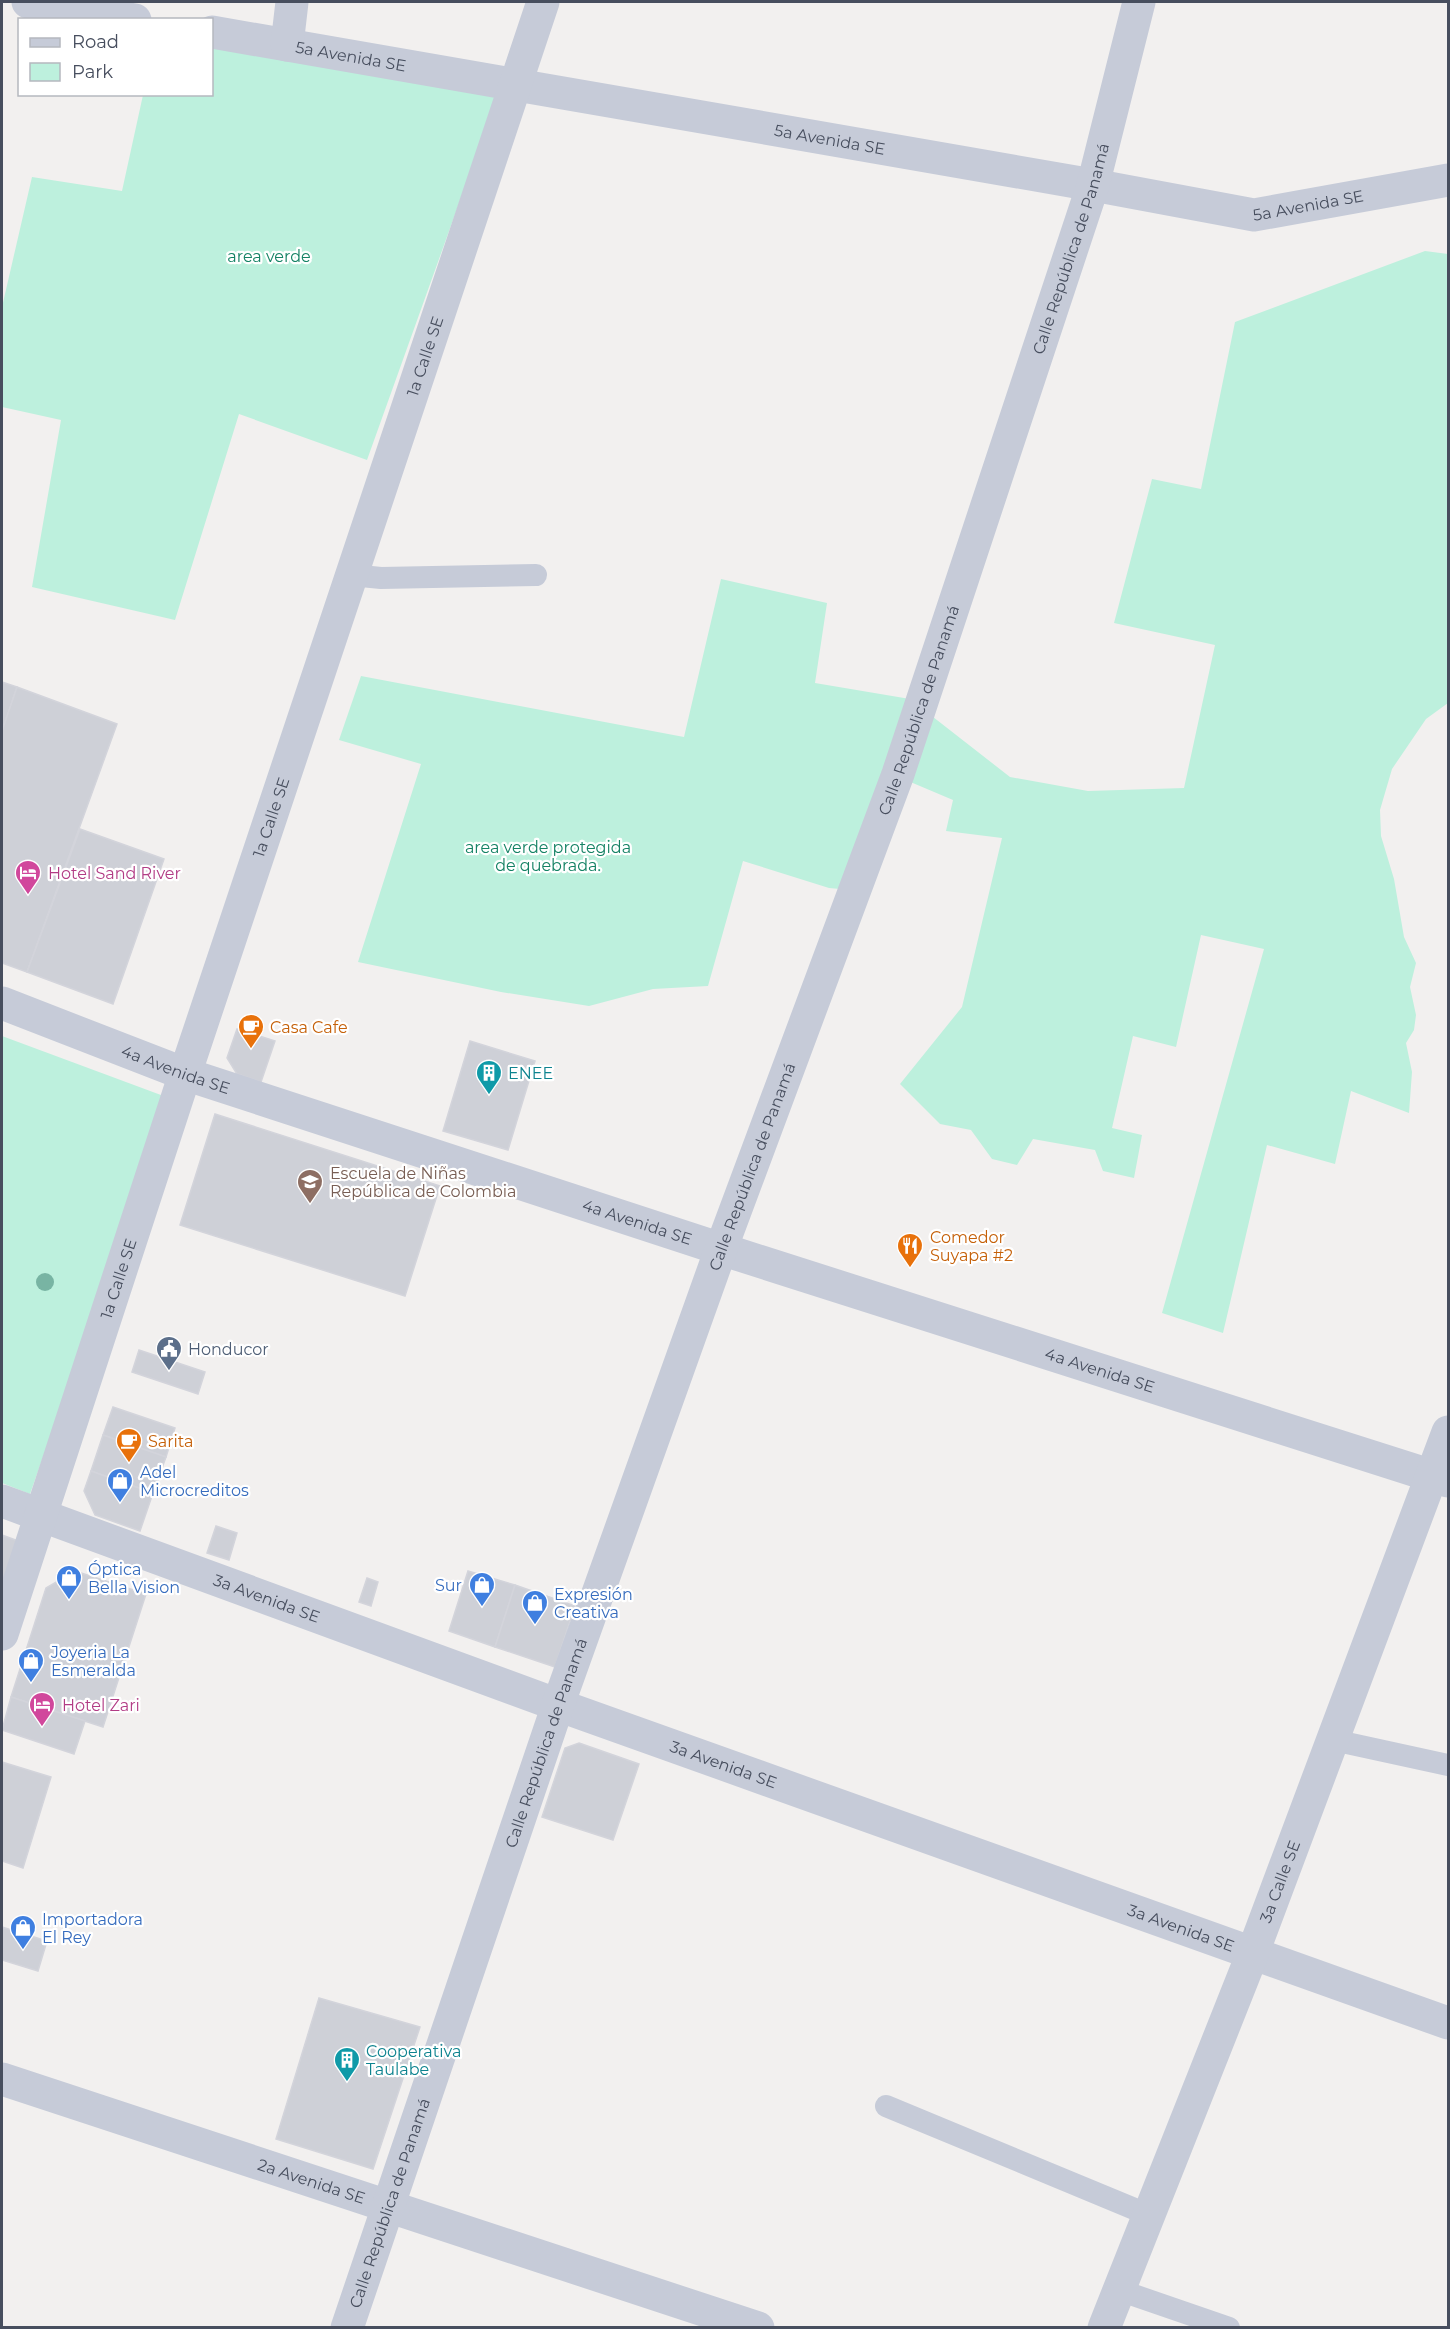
<svg xmlns="http://www.w3.org/2000/svg" width="1450" height="2329" font-family="Montserrat,sans-serif">
	<style>
		.green { fill: #bdf0dd }
		.building { fill: #ced0d7; stroke: #d3d4db; stroke-width: 1.5 }
		.lines { fill: none; stroke-linecap: round; stroke-linejoin: round }
		.service { stroke: #c6cbd8; stroke-width: 22 }
		.minor { stroke: #c6cbd8; stroke-width: 33 }
		.tree { fill: #78b4a3 }
		.labels { text-anchor: middle; stroke-width: 4.5; stroke-linejoin: round; paint-order: stroke }
		.street-label { font-size: 16px; fill: #474e5e; stroke: #fff }
		.park-label { font-size: 16px; fill: #148264; stroke: #fff }
		.hotel-label { font-size: 16px; fill: #b23c85; stroke: #fff; text-anchor: start }
		.food-label { font-size: 16px; fill: #c56008; stroke: #fff; text-anchor: start }
		.culture-label { font-size: 16px; fill: #0d838f; stroke: #fff; text-anchor: start }
		.education-label { font-size: 16px; fill: #785e54; stroke: #fff; text-anchor: start }
		.service-label { font-size: 16px; fill: #4e5e75; stroke: #fff; text-anchor: start }
		.shop-label { font-size: 16px; fill: #366cbe; stroke: #fff; text-anchor: start }
	</style>
	<rect width="100%" height="100%" fill="#f2f0ef"/>
	<g class="green">
		<path d="M212 25 501 86 367 460 239 414 175 620 32 587 61 420 2 407V307L32 177 122 191 143 95 212 94Z"/>
		<path d="M1425 251 1448 254V703L1426 719 1392 769 1380 810 1381 836 1394 879 1404 937 1416 963 1410 987 1416 1015 1414 1030 1406 1043 1412 1072 1409 1113 1351 1091 1335 1164 1267 1145 1223 1333 1162 1313 1264 949 1201 935 1176 1047 1133 1036 1112 1128 1142 1135 1134 1178 1103 1171 1095 1150 1033 1139 1017 1165 992 1159 971 1130 940 1124 900 1084 962 1007 1002 838 946 831 953 800 901 778 851 890 829 888 743 861 708 986 653 989 589 1006 501 992 358 962 421 764 339 740 361 676 684 737 721 579 827 603 815 683 910 699 1010 777 1088 791 1184 788 1215 645 1114 623 1152 479 1201 489 1235 322Z"/>
		<path d="M2 1036 169 1098 30 1494 2 1483Z"/>
	</g>
	<g class="building">
		<path d="M2 682 17 687 2 731Z"/>
		<path d="M17 687 117 724 27 972 2 963V731Z"/>
		<path d="M80 829 164 859 113 1004 27 972Z"/>
		<path d="M237 1029 275 1041 261 1082 237 1074 227 1058Z"/>
		<path d="M470 1041 535 1061 508 1150 443 1131Z"/>
		<path d="M215 1114 440 1186 405 1296 180 1225Z"/>
		<path d="M139 1350 205 1372 198 1394 132 1372Z"/>
		<path d="M113 1407 175 1428 166 1457 103 1435Z"/>
		<path d="M103 1435 166 1457 153 1493 91 1471Z"/>
		<path d="M91 1471 153 1493 140 1531 95 1515 84 1491Z"/>
		<path d="M216 1526 237 1533 229 1560 207 1553Z"/>
		<path d="M2 1535 21 1542 2 1603Z"/>
		<path d="M75 1571 146 1594 103 1727 11 1697 46 1588Z"/>
		<path d="M468 1571 515 1585 495 1647 449 1631Z"/>
		<path d="M367 1578 378 1582 371 1606 359 1602Z"/>
		<path d="M515 1585 575 1606 555 1667 495 1647Z"/>
		<path d="M11 1697 85 1721 74 1754 2 1730Z"/>
		<path d="M579 1743 639 1764 613 1840 542 1817 565 1748Z"/>
		<path d="M2 1762 51 1777 23 1868 2 1861Z"/>
		<path d="M2 1927 47 1941 38 1971 2 1960Z"/>
		<path d="M319 1998 420 2027 373 2169 276 2139Z"/>
	</g>
	<g class="lines">
		<g class="service">
			<path d="M351 575 381 578 536 575"/>
			<path d="M1333 1740 1448 1765"/>
			<path d="M886 2106 1149 2215"/>
			<path d="M1119 2290 1229 2328"/>
		</g>
		<g class="minor">
			<path d="M28 2 135 20"/>
			<path id="s1" d="M212 32 1093 185 1254 215 1448 180"/>
			<path d="M287 45 292 2"/>
			<path id="s2" d="M2 1003 185 1074 721 1249 1448 1481"/>
			<path id="s3" d="M2 1501 558 1705 1448 2023"/>
			<path id="s4" d="M2 1634 185 1074 543 2"/>
			<path id="s5" d="M2 2079 758 2328"/>
			<path id="s6" d="M347 2328 558 1705 721 1249 898 774 1093 185 1139 2"/>
			<path id="s7" d="M1104 2328 1252 1955 1448 1432"/>
		</g>
	</g>
	<circle class="tree" cx="45" cy="1282" r="9"/>
	<defs>
		<symbol id="hotel-pin" viewBox="-11 -11 22 30"><path d="M0 17L-7.5 6A9.5 9.5 0 1 1 7.5 6Z" fill="#d1479c" stroke="#fff"/><path d="M-6-4.5h1.5V1H6V5H4.5V3h-9V5H-6ZM-4 0a1.8 1.8 0 1 1 3.6 0ZM.5 0V-2.5h3Q6-2.5 6 0Z" fill="#fff"/></symbol>
		<symbol id="cafe-pin" viewBox="-11 -11 22 30"><path d="M0 17L-7.5 6A9.5 9.5 0 1 1 7.5 6Z" fill="#e8710a" stroke="#fff"/><path d="M-5.5-4.5H6V0H3Q3 3.5 0 3.5H-2.5Q-5.5 3.5-5.5 0ZM3-3.2v2h1.7v-2ZM-6 4.5H4V6H-6Z" fill="#fff"/></symbol>
		<symbol id="building-pin" viewBox="-11 -11 22 30"><path d="M0 17L-7.5 6A9.5 9.5 0 1 1 7.5 6Z" fill="#0f9aa8" stroke="#fff"/><path d="M-4-6H4V6H1V3H-1V6H-4ZM-2.5-4.3h1.7v1.8h-1.7ZM.8-4.3h1.7v1.8H.8ZM-2.5-1h1.7V.8h-1.7ZM.8-1h1.7V.8H.8Z" fill="#fff"/></symbol>
		<symbol id="school-pin" viewBox="-11 -11 22 30"><path d="M0 17L-7.5 6A9.5 9.5 0 1 1 7.5 6Z" fill="#8d6e63" stroke="#fff"/><path d="M0-5L7-2L0 1L-7-2ZM-4 1L0 2.5L4 1V4Q0 6-4 4Z" fill="#fff"/></symbol>
		<symbol id="restaurant-pin" viewBox="-11 -11 22 30"><path d="M0 17L-7.5 6A9.5 9.5 0 1 1 7.5 6Z" fill="#e8710a" stroke="#fff"/><path d="M-5-6h1v4h1v-4h1v4h1v-4h1v5L-1.5 .5V6h-2V.5L-5-1ZM5-6V6H3V1.5H1.5Q1.5-4 5-6Z" fill="#fff"/></symbol>
		<symbol id="civic-pin" viewBox="-11 -11 22 30"><path d="M0 17L-7.5 6A9.5 9.5 0 1 1 7.5 6Z" fill="#5c6f8a" stroke="#fff"/><path d="M-.6-6.5H3V-4.5H.6V-3L4-1V1h2V6H-6V1h2V-1L-.6-3ZM-1.2 2.5V6h2.4V2.5Z" fill="#fff"/></symbol>
		<symbol id="shop-pin" viewBox="-11 -11 22 30"><path d="M0 17L-7.5 6A9.5 9.5 0 1 1 7.5 6Z" fill="#3f7fe0" stroke="#fff"/><path d="M-5-2.5h2.3a2.7 3.5 0 0 1 5.4 0H5L5.5 6h-11ZM-1.5-2.5h3a1.5 2.3 0 0 0-3 0Z" fill="#fff"/></symbol>
	</defs>
	<g fill-rule="evenodd">
		<use href="#hotel-pin" x="13" y="858" width="30" height="40"/>
		<use href="#cafe-pin" x="236" y="1012" width="30" height="40"/>
		<use href="#building-pin" x="474" y="1058" width="30" height="40"/>
		<use href="#school-pin" x="295" y="1167" width="30" height="40"/>
		<use href="#restaurant-pin" x="895" y="1231" width="30" height="40"/>
		<use href="#civic-pin" x="154" y="1334" width="30" height="40"/>
		<use href="#cafe-pin" x="114" y="1426" width="30" height="40"/>
		<use href="#shop-pin" x="105" y="1466" width="30" height="40"/>
		<use href="#shop-pin" x="54" y="1563" width="30" height="40"/>
		<use href="#shop-pin" x="467" y="1570" width="30" height="40"/>
		<use href="#shop-pin" x="520" y="1588" width="30" height="40"/>
		<use href="#shop-pin" x="16" y="1646" width="30" height="40"/>
		<use href="#hotel-pin" x="27" y="1690" width="30" height="40"/>
		<use href="#shop-pin" x="8" y="1913" width="30" height="40"/>
		<use href="#building-pin" x="332" y="2045" width="30" height="40"/>
	</g>
	<g class="labels">
		<g class="street-label">
			<text dy="6" stroke="none"><textPath href="#s1" startOffset="141">5a Avenida SE</textPath></text>
			<text dy="6" stroke="none"><textPath href="#s1" startOffset="627">5a Avenida SE</textPath></text>
			<text dy="6" stroke="none"><textPath href="#s1" startOffset="1113">5a Avenida SE</textPath></text>
			<text dy="6" stroke="none"><textPath href="#s6" startOffset="2202">Calle República de Panamá</textPath></text>
			<text dy="6" stroke="none"><textPath href="#s4" startOffset="1346">1a Calle SE</textPath></text>
			<text dy="6" stroke="none"><textPath href="#s6" startOffset="1716">Calle República de Panamá</textPath></text>
			<text dy="6" stroke="none"><textPath href="#s4" startOffset="860">1a Calle SE</textPath></text>
			<text dy="6" stroke="none"><textPath href="#s2" startOffset="186">4a Avenida SE</textPath></text>
			<text dy="6" stroke="none"><textPath href="#s6" startOffset="1230">Calle República de Panamá</textPath></text>
			<text dy="6" stroke="none"><textPath href="#s2" startOffset="672">4a Avenida SE</textPath></text>
			<text dy="6" stroke="none"><textPath href="#s4" startOffset="374">1a Calle SE</textPath></text>
			<text dy="6" stroke="none"><textPath href="#s2" startOffset="1158">4a Avenida SE</textPath></text>
			<text dy="6" stroke="none"><textPath href="#s3" startOffset="282">3a Avenida SE</textPath></text>
			<text dy="6" stroke="none"><textPath href="#s6" startOffset="618">Calle República de Panamá</textPath></text>
			<text dy="6" stroke="none"><textPath href="#s3" startOffset="768">3a Avenida SE</textPath></text>
			<text dy="6" stroke="none"><textPath href="#s7" startOffset="480">3a Calle SE</textPath></text>
			<text dy="6" stroke="none"><textPath href="#s3" startOffset="1254">3a Avenida SE</textPath></text>
			<text dy="6" stroke="none"><textPath href="#s5" startOffset="326">2a Avenida SE</textPath></text>
			<text dy="6" stroke="none"><textPath href="#s6" startOffset="132">Calle República de Panamá</textPath></text>
		</g>
		<g class="park-label">
			<text x="269" y="262">area verde</text>
			<text x="548" y="853">area verde protegida<tspan x="548" dy="18">de quebrada.</tspan></text>
		</g>
		<g class="hotel-label">
			<text x="48" y="879">Hotel Sand River</text>
			<text x="62" y="1711">Hotel Zari</text>
		</g>
		<g class="food-label">
			<text x="270" y="1033">Casa Cafe</text>
			<text x="930" y="1243">Comedor<tspan x="930" dy="18">Suyapa #2</tspan></text>
			<text x="148" y="1447">Sarita</text>
		</g>
		<g class="culture-label">
			<text x="508" y="1079">ENEE</text>
			<text x="366" y="2057">Cooperativa<tspan x="366" dy="18">Taulabe</tspan></text>
		</g>
		<g class="education-label">
			<text x="330" y="1179">Escuela de Niñas<tspan x="330" dy="18">República de Colombia</tspan></text>
		</g>
		<g class="service-label">
			<text x="188" y="1355">Honducor</text>
		</g>
		<g class="shop-label">
			<text x="140" y="1478">Adel<tspan x="140" dy="18">Microcreditos</tspan></text>
			<text x="88" y="1575">Óptica<tspan x="88" dy="18">Bella Vision</tspan></text>
			<text x="462" y="1591" text-anchor="end">Sur</text>
			<text x="554" y="1600">Expresión<tspan x="554" dy="18">Creativa</tspan></text>
			<text x="51" y="1658">Joyeria La<tspan x="51" dy="18">Esmeralda</tspan></text>
			<text x="42" y="1925">Importadora<tspan x="42" dy="18">El Rey</tspan></text>
		</g>
	</g>
	<rect width="1450" height="2329" fill="none" stroke="#474e5e" stroke-width="6"/>
	<rect x="18" y="18" width="195" height="78" fill="#ffffff" stroke="#b5b8bf" stroke-width="1.5"/>
	<rect x="30" y="38" width="30" height="9" fill="#c6cbd8" stroke="#b5b8bf" stroke-width="1.5"/>
	<text x="72" y="48" font-size="18" fill="#474e5e">Road</text>
	<rect x="30" y="63" width="30" height="18" fill="#bdf0dd" stroke="#b5b8bf" stroke-width="1.5"/>
	<text x="72" y="78" font-size="18" fill="#474e5e">Park</text>
</svg>
